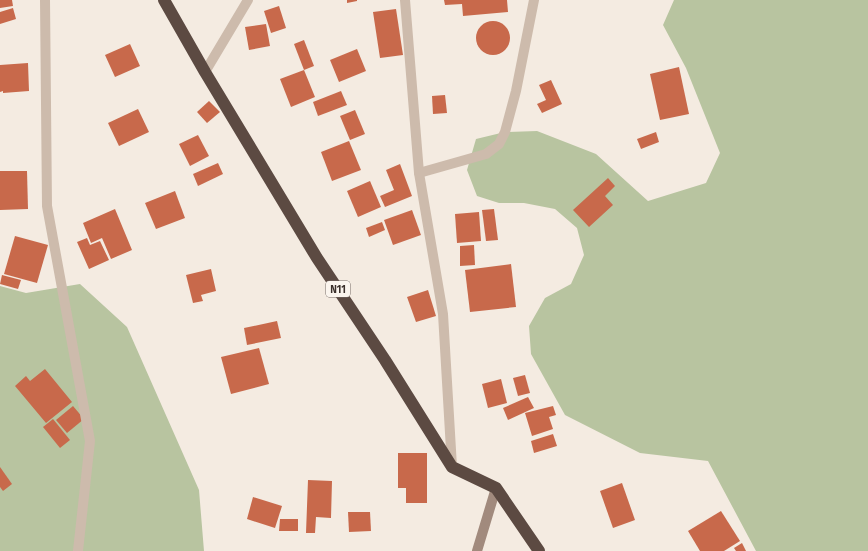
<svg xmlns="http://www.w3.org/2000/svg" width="868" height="551" font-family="'Fira Sans',sans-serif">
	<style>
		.green { fill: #b8c4a0 }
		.building { fill: #c8694b }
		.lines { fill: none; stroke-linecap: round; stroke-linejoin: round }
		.street { stroke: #cdbbac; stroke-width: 10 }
		.secondary { stroke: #a18a7d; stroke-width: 10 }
		.highway { stroke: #5c4a42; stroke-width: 12 }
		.labels { text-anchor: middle; stroke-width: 3; stroke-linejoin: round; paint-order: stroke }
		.shield { fill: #fbf5ee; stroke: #756b66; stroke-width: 1 }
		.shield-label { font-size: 10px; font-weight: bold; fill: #3b302b }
	</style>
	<rect width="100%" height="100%" fill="#f4ebe1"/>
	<g class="green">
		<path d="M674 0H868V551H756L708 461 640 453 565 415 531 354 529 326 545 298 571 284 584 255 577 228 555 209 524 203H499L477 196 467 170 476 139 505 132 537 131 596 154 648 201 706 183 720 153 686 68 663 25Z"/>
		<path d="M80 284 127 327 199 490 204 551H0V286L26 293Z"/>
	</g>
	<g class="building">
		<path d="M0 0H12L13 6 0 8Z"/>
		<path d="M347 0H357V1L347 3Z"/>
		<path d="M444 0H507L508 12 463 16 462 4 445 5Z"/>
		<path d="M279 6 286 28 271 33 264 11Z"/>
		<path d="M13 8 16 19 0 24V12Z"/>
		<path d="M396 9 403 55 380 58 373 12Z"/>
		<circle cx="493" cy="38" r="17"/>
		<path d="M266 24 270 46 249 50 245 27Z"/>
		<path d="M304 40 314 66 304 70 294 44Z"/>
		<path d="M130 44 140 66 115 77 105 55Z"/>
		<path d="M357 49 366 71 339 82 330 60Z"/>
		<path d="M28 63 29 91 3 93V91L0 92V65Z"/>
		<path d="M679 67 689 114 660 120 650 74Z"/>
		<path d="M304 70 315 97 291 107 280 79Z"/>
		<path d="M551 80 562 104 542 113 537 104 546 100 539 85Z"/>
		<path d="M341 91 347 105 318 116 313 102Z"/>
		<path d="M445 95 447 113 433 114 432 96Z"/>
		<path d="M209 101 220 112 207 123 197 112Z"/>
		<path d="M138 109 149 132 119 146 108 123Z"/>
		<path d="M355 110 365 134 350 140 340 116Z"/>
		<path d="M656 132 659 142 641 149 637 139Z"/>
		<path d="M198 135 209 156 190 166 179 144Z"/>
		<path d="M349 141 361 170 332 181 321 152Z"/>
		<path d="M218 163 223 174 198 186 193 174Z"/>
		<path d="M400 164 412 196 385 207 380 196 394 190 386 170Z"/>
		<path d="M0 171H27L28 209 0 210Z"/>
		<path d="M608 178 615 186 605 196 613 205 589 227 573 210Z"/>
		<path d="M370 181 381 207 358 217 347 191Z"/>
		<path d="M175 191 185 218 156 229 145 203Z"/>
		<path d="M115 209 132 250 111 259 102 238 91 243 83 223Z"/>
		<path d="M494 209 498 240 486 241 482 210Z"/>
		<path d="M412 210 421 235 393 245 384 220Z"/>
		<path d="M479 212 481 241 457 243 455 214Z"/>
		<path d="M382 222 385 230 369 237 366 228Z"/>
		<path d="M15 236 48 245 37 283 4 274Z"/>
		<path d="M87 238 90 245 100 241 109 260 89 269 77 242Z"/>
		<path d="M474 245 475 265 460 266V246Z"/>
		<path d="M511 264 516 307 470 312 465 270Z"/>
		<path d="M211 269 216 291 201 295 203 301 193 303 186 275Z"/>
		<path d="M2 275 21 280 18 289 0 284Z"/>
		<path d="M428 290 436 316 416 322 407 297Z"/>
		<path d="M277 321 281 338 247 345 244 328Z"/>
		<path d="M259 348 269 384 231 394 221 357Z"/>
		<path d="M45 369 72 402 46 423 15 386 26 376 30 381Z"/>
		<path d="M525 375 530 393 518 396 513 378Z"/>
		<path d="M501 379 507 403 488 408 482 384Z"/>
		<path d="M528 397 534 408 508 420 503 408Z"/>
		<path d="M73 406 84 419 67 433 56 420Z"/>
		<path d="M553 406 556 415 549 417 553 429 532 436 525 413Z"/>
		<path d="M53 419 70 440 60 448 43 427Z"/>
		<path d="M553 434 557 446 534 453 531 441Z"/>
		<path d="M398 453H427V503H406V488H398Z"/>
		<path d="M0 467 12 484 3 491 0 487Z"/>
		<path d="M308 480 332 481 331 518 316 517 315 533H306Z"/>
		<path d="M622 483 635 520 613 528 600 491Z"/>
		<path d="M253 497 282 506 275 528 247 519Z"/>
		<path d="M721 511 740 541 724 551H700L688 531Z"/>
		<path d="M348 512H370L371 531 349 532Z"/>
		<path d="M280 519H298V531H279Z"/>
		<path d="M742 543 746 551H736L734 548Z"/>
	</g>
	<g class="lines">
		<g class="street">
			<path d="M45 0 47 206 90 441 78 551"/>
			<path d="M405 0 419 173 443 314 452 467"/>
			<path d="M205 72 248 0"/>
			<path d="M419 173 486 154 499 144 505 132 516 91 534 0"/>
		</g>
		<path class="secondary" d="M477 551 496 488"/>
		<path class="highway" d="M164 0 205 72 317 258 385 360 452 467 496 488 539 551"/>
	</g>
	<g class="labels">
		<rect class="shield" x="326" y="281" width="24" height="16" rx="3"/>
		<g class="shield-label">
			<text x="338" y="293">N11</text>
		</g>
	</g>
</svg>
